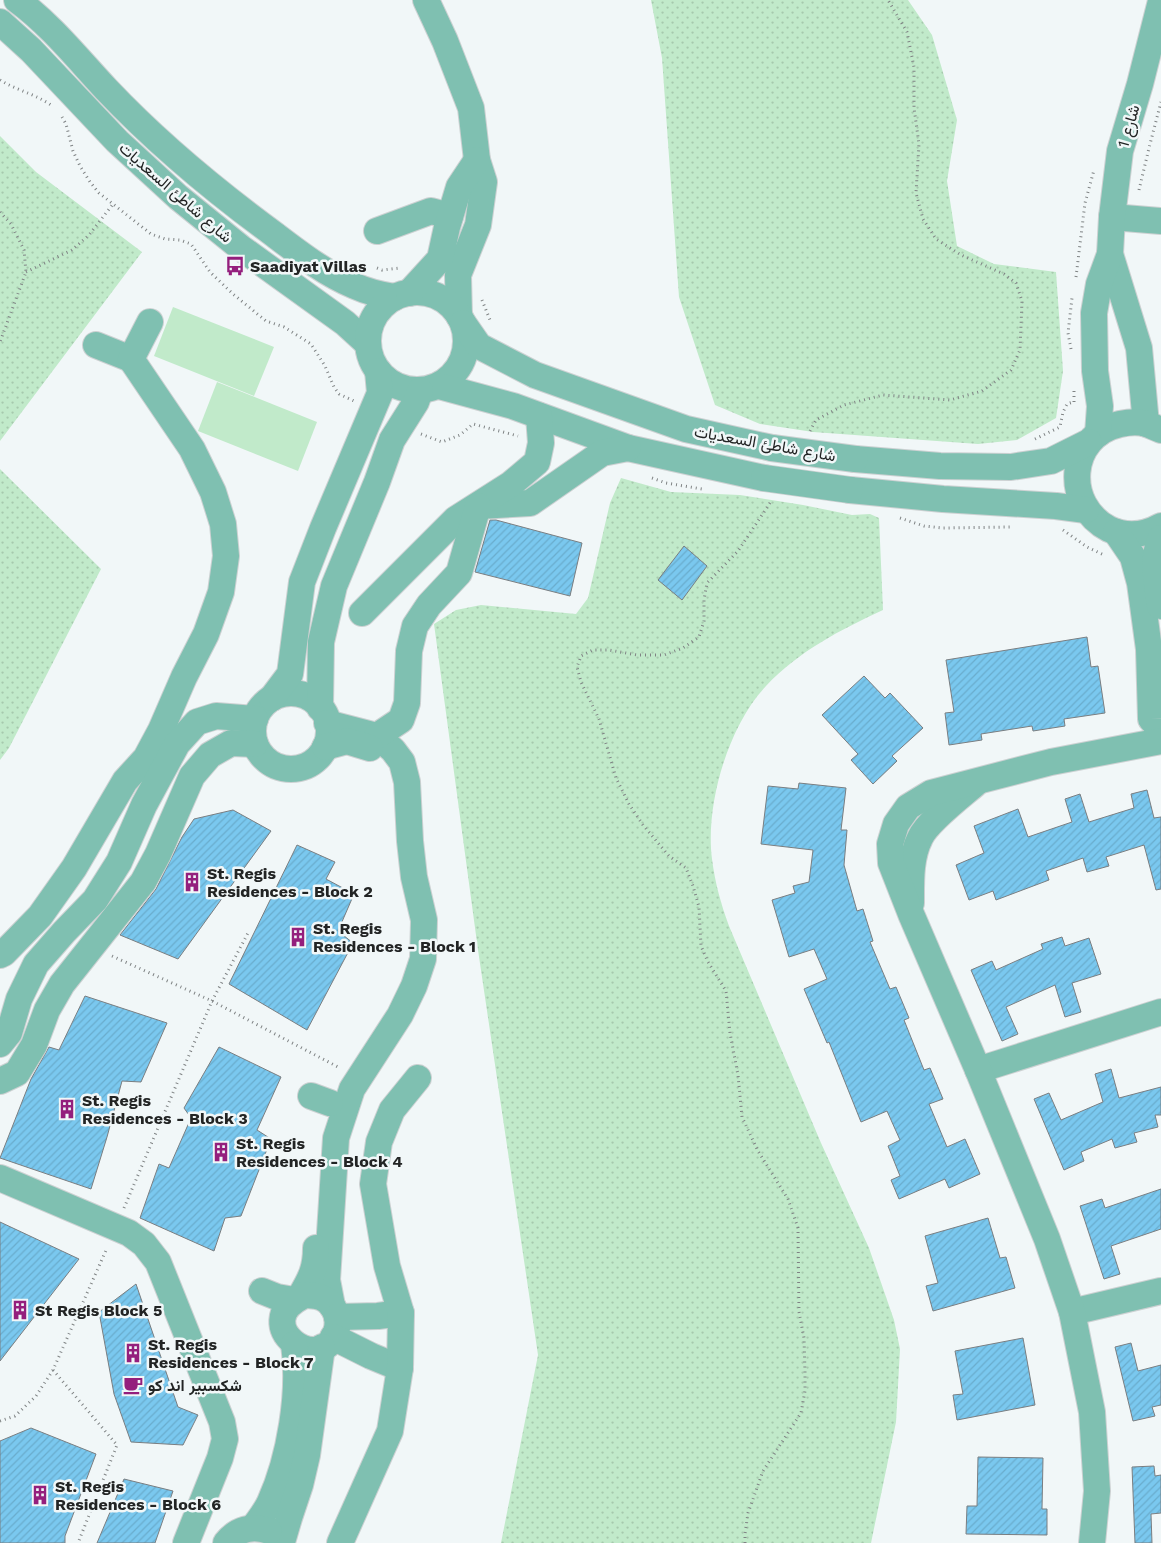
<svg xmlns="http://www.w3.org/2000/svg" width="1161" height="1543" font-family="'Work Sans',Vazirmatn,sans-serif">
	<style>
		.grass { fill: url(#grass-dots) }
		.pitch { fill: #c1eaca }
		.building { fill: url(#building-hatch); stroke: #7a7e81 }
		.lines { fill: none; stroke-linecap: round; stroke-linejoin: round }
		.minor-casing { stroke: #ccd1d2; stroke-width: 28 }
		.path { stroke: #7f8384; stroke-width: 3; stroke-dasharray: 1 4; stroke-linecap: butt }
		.minor { stroke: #7fc0b1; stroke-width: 26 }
		.minor-bridge-casing { stroke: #ccd1d2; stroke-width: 28; stroke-linecap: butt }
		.minor-bridge { stroke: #7fc0b1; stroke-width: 26 }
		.labels { text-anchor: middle; stroke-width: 5; stroke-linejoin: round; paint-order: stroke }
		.street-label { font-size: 16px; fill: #222424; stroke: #f1f7f8 }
		.poi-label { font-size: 16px; font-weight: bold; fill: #222424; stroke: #f1f7f8; text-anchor: start }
	</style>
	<defs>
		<pattern id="grass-dots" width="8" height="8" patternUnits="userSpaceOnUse" patternTransform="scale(1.25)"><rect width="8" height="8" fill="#c1eaca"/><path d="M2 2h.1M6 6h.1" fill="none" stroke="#a6c9ad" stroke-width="1.8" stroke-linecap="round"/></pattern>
		<pattern id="building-hatch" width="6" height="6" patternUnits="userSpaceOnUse" patternTransform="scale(1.25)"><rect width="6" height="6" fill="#7ac8ef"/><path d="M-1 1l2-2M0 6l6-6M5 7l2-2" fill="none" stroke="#69accd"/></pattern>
	</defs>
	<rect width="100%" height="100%" fill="#f1f7f8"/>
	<g class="grass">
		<path d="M651 0H908L932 35 957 120 947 181 957 246 994 264 1056 272 1063 371 1056 418 1017 440 978 444 813 432 760 424 715 405 679 297 662 58Z"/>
		<path d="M0 136 36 172 142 252 0 441Z"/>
		<path d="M0 469 101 569 9 748 0 760Z"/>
		<path d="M621 478 671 492 740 495 803 505 852 515 870 514 879 518 883 610C840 630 799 651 766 686 728 726 705 805 712 859 715 883 721 904 729 926L821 1143 869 1248 894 1320 900 1349 896 1422 871 1543H501L538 1355 478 950 434 624 456 610 481 605 576 614 588 598 610 503Z"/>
	</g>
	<g class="pitch">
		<path d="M173 307 274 347 254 396 154 356Z"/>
		<path d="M217 382 317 422 298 471 198 431Z"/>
	</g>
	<g class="building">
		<path d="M490 520H496L582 543 570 596 475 572Z"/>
		<path d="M684 546 707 566 682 600 658 580Z"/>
		<path d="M1087 637 1091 667 1098 666 1105 713 1064 719 1065 726 1033 731 1032 726 981 734 982 740 949 745 945 713 954 712 946 660Z"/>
		<path d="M864 676 885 698 890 693 923 728 892 756 897 761 873 784 851 760 858 754 822 715Z"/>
		<path d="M799 783 846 788 841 830H847L844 865 857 911 863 909 873 941 870 942 890 989 896 987 909 1018 904 1020 924 1070 930 1068 943 1099 929 1104 947 1147 965 1139 980 1174 949 1188 945 1179 899 1199 891 1180 900 1176 888 1146 900 1140 887 1111 861 1122 829 1042 827 1043 804 989 827 979 814 949 789 957 772 900 795 893 793 886 809 882 813 850 761 844 768 786 798 789Z"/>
		<path d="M1147 790 1154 818 1161 817V889L1156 890 1144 845 1106 857 1109 866 1087 872 1083 858 1046 871 1049 880 996 900 993 891 969 900 956 865 984 853 974 826 1018 809 1028 837 1072 822 1065 799 1080 794 1089 822 1134 808 1131 794Z"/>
		<path d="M233 810 271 831 178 959 120 935 156 889 182 837 194 819Z"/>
		<path d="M297 845 335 862 326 879 354 894 338 931 353 943 307 1030 229 984Z"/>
		<path d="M1062 937 1065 946 1089 938 1101 974 1072 983 1081 1012 1065 1017 1055 985 1006 1007 1018 1034 1002 1041 971 970 992 961 996 970 1043 949 1041 944Z"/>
		<path d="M85 996 167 1023 141 1082 122 1081 107 1137 91 1189 0 1158 31 1079 49 1047 59 1050Z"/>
		<path d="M219 1047 281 1077 257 1130 271 1139 241 1216 225 1218 214 1251 140 1218 159 1164 169 1168 191 1118 184 1108Z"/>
		<path d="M1111 1069 1119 1098 1161 1087V1115H1155L1158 1127 1134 1133 1137 1142 1115 1148 1112 1139 1081 1152 1084 1161 1064 1170 1034 1099 1049 1093 1061 1120 1103 1102 1095 1074Z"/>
		<path d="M1161 1189V1229L1111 1246 1120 1274 1104 1279 1080 1206 1102 1199 1105 1208Z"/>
		<path d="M988 1218 1000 1258 1006 1257 1015 1288 933 1311 926 1286 938 1283 925 1236Z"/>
		<path d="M0 1222 79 1259 0 1361Z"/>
		<path d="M136 1284 178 1407 198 1415 183 1445 131 1442 114 1394 99 1312Z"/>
		<path d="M1023 1338 1035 1405 957 1420 953 1395 963 1394 955 1351Z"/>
		<path d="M1131 1343 1138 1371 1161 1365V1405L1152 1407 1155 1416 1133 1421 1115 1347Z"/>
		<path d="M31 1428 96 1454 65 1536V1543H0V1441Z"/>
		<path d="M978 1457 1043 1458 1042 1509H1047V1535L966 1534 967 1506H977Z"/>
		<path d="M1154 1466 1155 1476 1161 1475V1513L1151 1514 1152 1543H1135L1132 1467Z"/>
		<path d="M124 1479 173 1491 155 1543H97Z"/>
	</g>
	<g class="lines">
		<defs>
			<g id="minor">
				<path d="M17 0C51 25 77 58 106 89 157 143 215 191 275 235 300 254 326 274 355 286 368 292 381 295 395 297"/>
				<path d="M426 0 445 41 471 108 477 160 484 182 478 225 458 275 459 316"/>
				<path d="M0 22 31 50 117 141 178 197 241 248 345 323 368 344"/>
				<path d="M1112 217 1161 221"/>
				<path d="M377 231 431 211 450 216"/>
				<path d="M1110 254 1139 348 1146 424"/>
				<circle cx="417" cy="341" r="49"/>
				<path d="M409 293 440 259 447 227 459 187 477 160"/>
				<path d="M463 323 479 346 535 375 686 429 772 448"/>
				<path d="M96 345 131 359"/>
				<path d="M439 386 513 406 628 448 764 478"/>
				<path d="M1161 430C1156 428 1152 426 1147 424 1138 421 1129 422 1120 424 1067 436 1063 505 1109 529 1126 537 1145 535 1161 526"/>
				<path d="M1098 434 1100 406 1095 371 1094 313 1099 284 1110 254 1112 217 1120 151 1140 84 1161 1"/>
				<path d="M855 459 940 466 1011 467 1051 461 1089 442"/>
				<path d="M850 490 943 499 1056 506 1086 510"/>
				<path d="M479 506 530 503 602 453 628 448"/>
				<path d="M1116 532 1133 557 1140 583 1149 649 1151 719 1161 730"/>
				<path d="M1160 606C1157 583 1151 560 1161 538"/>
				<path d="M362 613 456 519 511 484 537 462 541 443 539 416"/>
				<circle cx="291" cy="731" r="38"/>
				<path d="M272 698 290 674 302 582 323 528 380 393 378 371"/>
				<path d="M320 708 321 642 334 586 377 482 392 440 416 402 420 391"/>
				<path d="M327 723 377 736 393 750 402 762 407 782 410 841 414 877 424 920 423 959 414 986 400 1015 352 1089 336 1138 327 1280 332 1306"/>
				<path d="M377 736 401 720 407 703 409 651 415 626 429 605 459 573 478 506"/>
				<path d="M325 747 347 741 370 748"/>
				<path d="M911 903C911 881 910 858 920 838 927 822 961 796 975 784"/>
				<path d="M0 955 4 953 40 916 74 868 125 781 146 758 161 730 184 677 206 634 221 592 226 556 223 524 213 492 192 449 131 359 150 322"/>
				<path d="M0 1044 9 1033 19 999 36 964 64 932 95 900 119 862 144 805 177 744 197 722 216 716 255 719"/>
				<path d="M978 1070 1161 1012"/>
				<path d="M0 1081 17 1073 34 1045 47 1010 62 984 143 882 158 854 192 776 210 755 231 743 255 744"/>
				<path d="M311 1096 330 1103"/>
				<path d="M0 1178 129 1233 144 1244 158 1262 222 1422 225 1439 220 1458 186 1543"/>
				<path d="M262 1291 277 1297 294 1300"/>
				<path d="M301 1295C311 1278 316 1268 316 1248"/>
				<path d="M301 1295C306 1295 311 1295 316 1296 333 1299 341 1317 336 1332 320 1378 249 1324 301 1297Z"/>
				<path d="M1072 1312 1161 1291"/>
				<path d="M337 1317 378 1316 401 1313"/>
				<path d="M333 1337 371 1356 400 1368"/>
				<path d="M253 1528C259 1520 266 1511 270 1502 290 1458 301 1392 294 1344"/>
				<path d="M282 1542 289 1518 300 1485 307 1455 322 1347"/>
				<path d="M226 1543C237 1529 252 1525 269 1531"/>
				<path d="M340 1543 390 1431 400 1368 401 1313 387 1266 373 1184 379 1142 392 1110 418 1078"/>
				<path d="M1092 1543 1097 1491 1092 1412 1072 1312 1047 1239 978 1070 911 914 891 863 890 844 896 824 908 807 931 793 1051 762 1161 741"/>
			</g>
		</defs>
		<use href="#minor" class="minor-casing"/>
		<g class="path">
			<path d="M0 80C16 90 35 94 51 105"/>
			<path d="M62 117 66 124 73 151 80 166 90 182 99 193 151 234 165 239 180 240 191 244 210 272 233 294 266 321 284 327 311 344 325 366 334 387 339 394 354 401"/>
			<path d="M1139 190 1149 148 1161 102"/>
			<path d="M0 212 11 224 24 250 26 272 0 342"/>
			<path d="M377 268 382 270 400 268"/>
			<path d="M26 272 72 250 89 235 113 204"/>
			<path d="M1076 277 1085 203 1094 170"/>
			<path d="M482 300 490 320"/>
			<path d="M1071 349 1068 333 1072 298"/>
			<path d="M1074 402V390"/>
			<path d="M810 431 816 420 844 405 883 395 950 400 982 391 1011 370 1020 350 1022 301 1016 283 1004 274 961 255 936 239 923 219 916 193 919 144 914 108V67L907 32 888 0"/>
			<path d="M421 434 442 442 460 435 473 424 518 436"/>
			<path d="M1035 439 1060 427 1063 412 1067 404 1073 402"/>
			<path d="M652 478 666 483 702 489"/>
			<path d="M900 518 924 526 943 528 1012 527"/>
			<path d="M1063 530 1087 547 1104 555"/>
			<path d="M112 956 212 1001 340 1068"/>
			<path d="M124 1208 212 1001 248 933"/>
			<path d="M53 1370 117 1445 78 1543"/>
			<path d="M0 1421 15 1416 36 1396 53 1370 107 1248"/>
			<path d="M745 1543V1534L748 1513 763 1471 801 1413 805 1391V1372L804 1338 799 1312 798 1228 788 1199 758 1151 742 1117 738 1075 730 1033 726 991 708 962 701 946 699 907 693 886 686 868 669 856 643 825 629 804 616 778 599 719 581 682 577 667 581 656 593 650H609L637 655H664L683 648 699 637 704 621V600L707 583 738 551 772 500"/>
		</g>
		<use href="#minor" class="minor"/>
		<defs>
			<g id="minor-bridge">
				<path d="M772 448 855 459"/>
				<path d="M764 478 850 490"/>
			</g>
		</defs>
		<use href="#minor-bridge" class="minor-bridge-casing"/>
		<use href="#minor-bridge" class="minor-bridge"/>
	</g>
	<defs>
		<symbol id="bus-bare" viewBox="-9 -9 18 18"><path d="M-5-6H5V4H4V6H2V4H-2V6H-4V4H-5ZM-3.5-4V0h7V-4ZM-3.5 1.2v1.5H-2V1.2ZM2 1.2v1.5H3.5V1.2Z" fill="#941f7d" stroke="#f1f7f8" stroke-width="2.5" paint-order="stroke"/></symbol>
		<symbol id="building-bare" viewBox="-9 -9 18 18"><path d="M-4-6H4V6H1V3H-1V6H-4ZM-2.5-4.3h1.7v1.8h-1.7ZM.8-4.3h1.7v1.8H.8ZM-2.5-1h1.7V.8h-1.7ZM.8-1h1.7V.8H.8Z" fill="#941f7d" stroke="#f1f7f8" stroke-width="2.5" paint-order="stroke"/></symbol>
		<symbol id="cafe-bare" viewBox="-9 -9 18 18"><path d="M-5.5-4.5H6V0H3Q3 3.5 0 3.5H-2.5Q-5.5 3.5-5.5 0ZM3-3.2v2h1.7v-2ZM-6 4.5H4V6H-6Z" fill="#941f7d" stroke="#f1f7f8" stroke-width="2.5" paint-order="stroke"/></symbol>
	</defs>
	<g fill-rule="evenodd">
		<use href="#bus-bare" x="221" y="252" width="28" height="28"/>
		<use href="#building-bare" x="178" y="868" width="28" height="28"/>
		<use href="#building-bare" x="284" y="923" width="28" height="28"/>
		<use href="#building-bare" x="53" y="1095" width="28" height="28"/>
		<use href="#building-bare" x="207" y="1138" width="28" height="28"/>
		<use href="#building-bare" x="6" y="1296" width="28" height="28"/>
		<use href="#building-bare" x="119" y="1339" width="28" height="28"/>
		<use href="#cafe-bare" x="119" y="1371" width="28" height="28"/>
		<use href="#building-bare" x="26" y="1481" width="28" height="28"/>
	</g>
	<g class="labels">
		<g class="street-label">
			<text transform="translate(1128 126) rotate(-74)" y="6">شارع 1</text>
			<text transform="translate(176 192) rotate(41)" y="6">شارع شاطئ السعديات</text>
			<text transform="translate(765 443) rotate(10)" y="6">شارع شاطئ السعديات</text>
		</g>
		<g class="poi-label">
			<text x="250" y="272">Saadiyat Villas</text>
			<text x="207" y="879">St. Regis<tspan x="207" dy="18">Residences - Block 2</tspan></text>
			<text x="313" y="934">St. Regis<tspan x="313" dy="18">Residences - Block 1</tspan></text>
			<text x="82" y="1106">St. Regis<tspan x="82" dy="18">Residences - Block 3</tspan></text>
			<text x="236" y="1149">St. Regis<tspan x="236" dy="18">Residences - Block 4</tspan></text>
			<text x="35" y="1316">St Regis Block 5</text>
			<text x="148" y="1350">St. Regis<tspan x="148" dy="18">Residences - Block 7</tspan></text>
			<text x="148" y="1391">شكسبير اند كو</text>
			<text x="55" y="1492">St. Regis<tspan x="55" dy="18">Residences - Block 6</tspan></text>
		</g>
	</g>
</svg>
